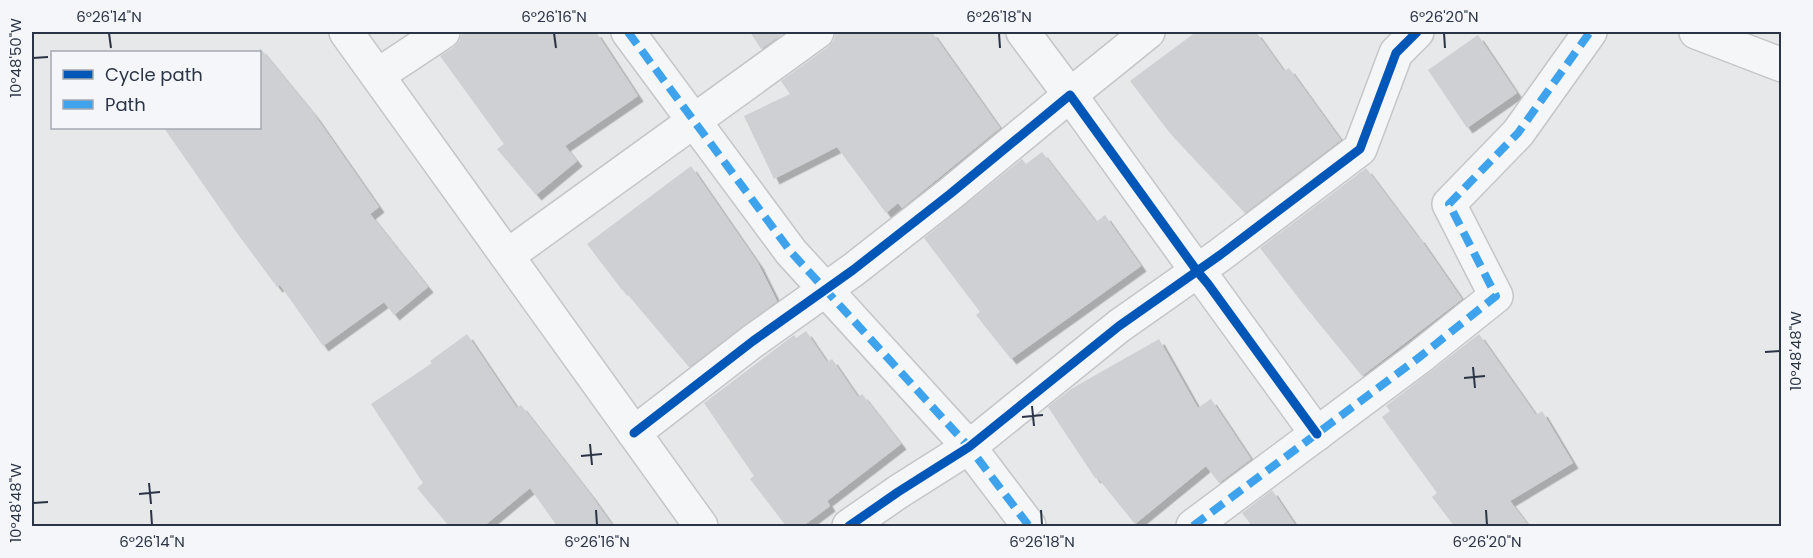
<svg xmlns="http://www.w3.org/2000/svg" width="1813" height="558" font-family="Poppins,sans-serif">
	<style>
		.building { fill: #ced0d3; filter: url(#shadow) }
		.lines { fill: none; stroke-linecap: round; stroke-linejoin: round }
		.street-casing { stroke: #c4c6c8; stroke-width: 36 }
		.street { stroke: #f5f6f7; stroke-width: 33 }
		.quiet { stroke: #3ea3ec; stroke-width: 8; stroke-dasharray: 15 8; stroke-linecap: butt }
		.cycleway-casing { stroke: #f4f6f9; stroke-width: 13 }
		.cycleway { stroke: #0057b8; stroke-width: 9 }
		.ticks { fill: none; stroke: #2b3445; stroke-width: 2 }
		.neatline { fill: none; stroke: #2b3445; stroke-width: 2 }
		.ticks-label { font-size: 15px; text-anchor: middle; fill: #2b3445 }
	</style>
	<defs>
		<filter id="shadow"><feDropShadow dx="5.5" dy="5.5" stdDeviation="0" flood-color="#0004"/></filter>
	</defs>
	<rect width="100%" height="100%" fill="#e6e8ea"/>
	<g class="building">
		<path d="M466 32H596L638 96 565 146 577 161 536 195 497 149 504 144 440 56 454 47 459 41 461 35Z"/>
		<path d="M750 32H786L761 49Z"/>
		<path d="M836 32H932L1000 128 902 208 898 203 886 213 837 147 774 179 744 116 790 94 781 81 828 47 834 40Z"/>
		<path d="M1196 32H1256L1284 71 1289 68 1341 140 1245 213 1169 132 1130 81Z"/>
		<path d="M1478 35 1517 93 1467 128 1428 70Z"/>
		<path d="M260 48 314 114 379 207 370 214 428 287 394 315 384 302 323 346 280 285 277 287 237 233 164 128H260Z"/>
		<path d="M1042 152 1096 222 1105 215 1141 266 1011 359 976 315 980 312 924 238 1022 159 1026 164Z"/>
		<path d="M691 166 758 263 777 301 689 367 623 289 622 290 587 244Z"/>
		<path d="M1366 168 1418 237H1419L1462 299 1362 376 1304 305 1260 248Z"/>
		<path d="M806 331 827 362 832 359 858 397 862 394 901 444 827 501 830 506 803 526H786L750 479 754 476 704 403 794 335 796 338Z"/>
		<path d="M467 334 517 408 521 405 591 495 613 526H557L530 488 484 526H449L417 488 423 483 371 404 432 363 430 361Z"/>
		<path d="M1479 334 1536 415 1542 411 1573 463 1510 501 1529 526H1454L1432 497 1437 493 1382 417 1390 411 1386 406Z"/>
		<path d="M1159 339 1198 408 1211 399 1251 459 1219 483 1206 466 1135 524 1097 477 1095 478 1048 407 1071 389Z"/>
		<path d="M1272 490 1296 526H1252L1242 513Z"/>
	</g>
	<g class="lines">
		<defs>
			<g id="street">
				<path d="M346 32 701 526"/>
				<path d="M628 32 791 252 969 447 1029 526"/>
				<path d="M1023 32 1070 95 1148 32"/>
				<path d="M1696 32 1782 65"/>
				<path d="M378 75 443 32"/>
				<path d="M507 256 817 32"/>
				<path d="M634 433 753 341 853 270 950 194 1070 95 1197 271 1208 284 1317 434"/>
				<path d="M849 526 898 492 969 447 1119 326 1220 255 1360 149 1396 53 1417 32"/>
				<path d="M1193 526 1417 359 1496 296 1449 204 1518 133 1590 32"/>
			</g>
		</defs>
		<use href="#street" class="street-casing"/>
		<use href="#street" class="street"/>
		<g class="quiet">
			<path d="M628 32 791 252 969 447 1029 526"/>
			<path d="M1193 526 1417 359 1496 296 1449 204 1518 133 1590 32"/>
		</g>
		<defs>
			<g id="cycleway">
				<path d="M634 433 753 341 853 270 950 194 1070 95 1197 271 1208 284 1317 434"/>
				<path d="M849 526 898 492 969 447 1119 326 1220 255 1360 149 1396 53 1417 32"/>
			</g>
		</defs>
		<use href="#cycleway" class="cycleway-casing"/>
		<use href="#cycleway" class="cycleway"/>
	</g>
	<path class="ticks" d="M109 33 111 48M554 33 556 48M999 33 1000 48M1444 33 1445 48M33 58 48 57M1765 352 1780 351M1473 367 1475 388M1464 378 1485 376M1032 406 1034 426M1022 417 1043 415M590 444 592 465M581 456 602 454M149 483 151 504M139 494 160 492M33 503 48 502M151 510 152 525M596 510 597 525M1041 510 1042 525M1486 510 1487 525"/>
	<rect width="1813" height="558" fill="none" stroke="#f4f6f9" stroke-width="66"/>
	<rect x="51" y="51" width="210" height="78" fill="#f4f6f9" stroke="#a4a8b1" stroke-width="1.5"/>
	<rect x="63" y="70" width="30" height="9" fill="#0057b8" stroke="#a4a8b1" stroke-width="1.5"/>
	<text x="105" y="81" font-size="18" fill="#2b3445">Cycle path</text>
	<rect x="63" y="100" width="30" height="9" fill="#3ea3ec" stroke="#a4a8b1" stroke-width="1.5"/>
	<text x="105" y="111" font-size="18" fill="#2b3445">Path</text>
	<rect x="33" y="33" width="1747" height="492" class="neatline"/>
	<g class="ticks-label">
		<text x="109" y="22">6°26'14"N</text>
		<text x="554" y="22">6°26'16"N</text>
		<text x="999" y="22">6°26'18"N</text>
		<text x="1444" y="22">6°26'20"N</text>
		<text transform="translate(16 58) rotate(-90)" y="5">10°48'50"W</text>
		<text transform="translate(1796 351) rotate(-90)" y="5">10°48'48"W</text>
		<text transform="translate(16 503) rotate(-90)" y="5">10°48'48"W</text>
		<text x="152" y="547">6°26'14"N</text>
		<text x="597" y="547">6°26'16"N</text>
		<text x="1042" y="547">6°26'18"N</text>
		<text x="1487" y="547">6°26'20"N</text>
	</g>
</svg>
